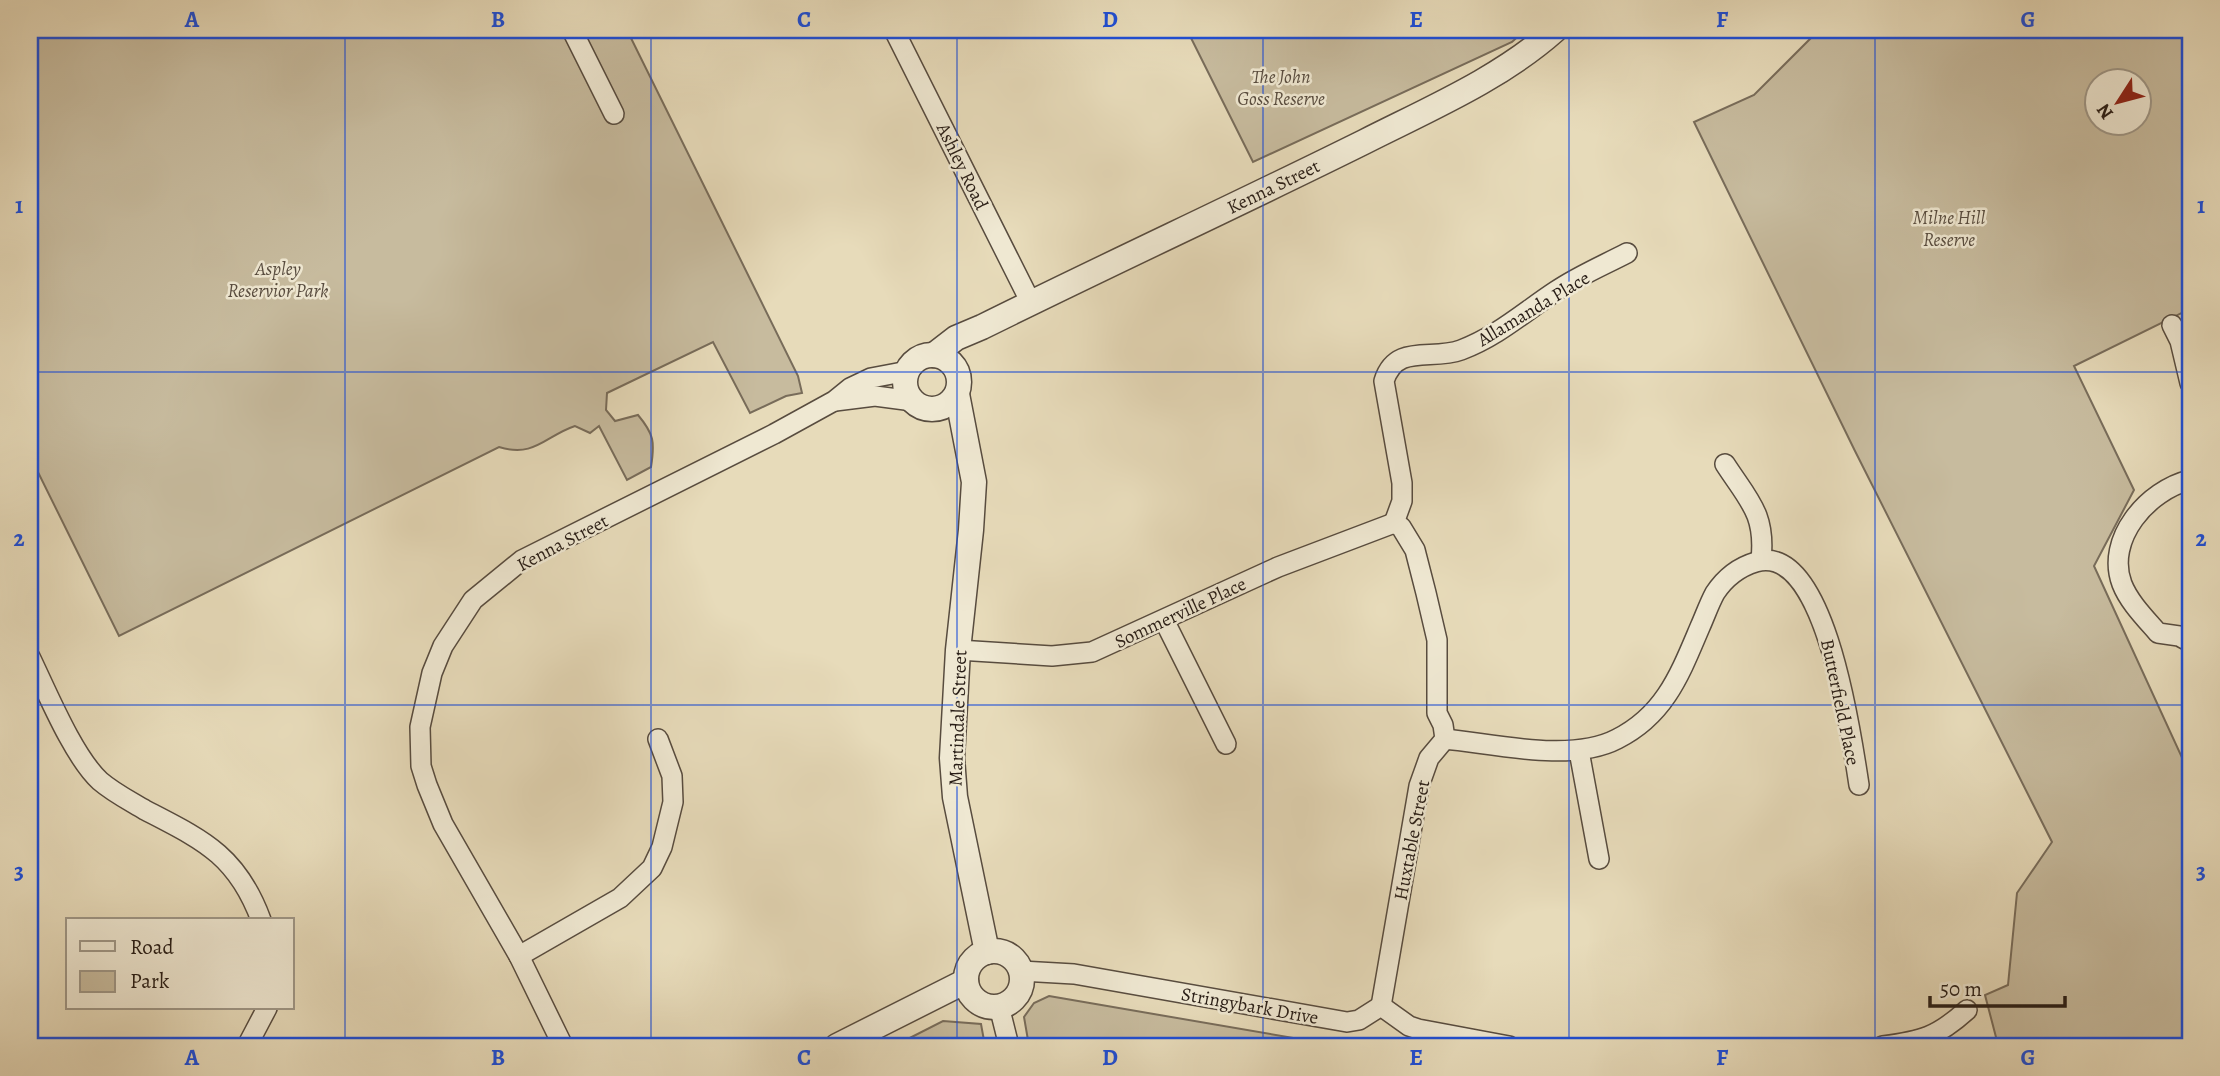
<svg xmlns="http://www.w3.org/2000/svg" width="2220" height="1076" font-family="Alegreya,serif">
	<style>
		.green { fill: #c7bb9e; stroke: #786c5a; stroke-width: 2; fill-rule: evenodd }
		.lines { fill: none; stroke-linecap: round; stroke-linejoin: round }
		.minor-casing { stroke: #584c3f; stroke-width: 22 }
		.tertiary-casing { stroke: #584c3f; stroke-width: 27 }
		.minor { stroke: #efe8d2; stroke-width: 19 }
		.tertiary { stroke: #efe8d2; stroke-width: 24 }
		.grid { fill: none; stroke: #1d4ed8; stroke-width: 2; stroke-opacity: 0.55 }
		.labels { text-anchor: middle; stroke-width: 5; stroke-linejoin: round; paint-order: stroke }
		.park-label { font-size: 19px; font-style: italic; fill: #584c3f; stroke: #efe8d2 }
		.street-label { font-size: 19px; fill: #281d16; stroke: #efe8d2 }
		.neatline { fill: none; stroke: #1d4ed8; stroke-width: 2.5 }
		.grid-label { font-size: 23px; text-anchor: middle; font-weight: bold; fill: #1d4ed8 }
	</style>
	<rect width="100%" height="100%" fill="#e7dbba"/>
	<filter id="stains"><feTurbulence type="fractalNoise" baseFrequency=".00286" numOctaves="4"/><feColorMatrix values="0 0 0 0 .2 0 0 0 0 .09 0 0 0 0 .02 0 0 0 .5 -.17"/></filter>
	<radialGradient id="worn" r=".72"><stop offset=".6" stop-color="#630" stop-opacity="0"/><stop offset="1" stop-color="#630" stop-opacity=".3"/></radialGradient>
	<g class="green">
		<path d="M30 30H627L798 376 802 393 786 396 750 413 713 342 607 393 606 410 615 421 638 415C654 434 655 442 651 467L627 480 599 426 590 433 575 426C545 436 535 458 499 447L119 636 30 456Z"/>
		<path d="M1187 30H1525L1512 42 1253 162Z"/>
		<path d="M1830 30H2190V309L2074 366 2134 490 2094 566 2190 775V929L2187 933 2185 965 2190 979V1046H1961L1997 1041 1985 995 2008 985 2017 893 2052 842 1855 451 1694 122 1754 95 1814 35ZM2098 80H2140V122H2098Z"/>
		<path d="M1049 996 1340 1046H1029L1024 1017 1034 1003Z"/>
		<path d="M943 1021 981 1024 985 1046H894Z"/>
	</g>
	<g class="lines">
		<defs>
			<g id="minor">
				<path d="M572 30 614 114"/>
				<path d="M894 30 1031 303"/>
				<path d="M2172 325 2180 341 2190 383"/>
				<path d="M835 401 875 396 913 401"/>
				<path d="M1725 464C1749 501 1766 514 1761 560"/>
				<path d="M2190 480C2148 490 2105 539 2122 584 2129 602 2145 618 2158 633L2179 636 2190 642"/>
				<path d="M1394 523 1402 501V483L1384 381C1396 343 1431 361 1461 350 1498 336 1524 312 1556 291 1578 276 1604 265 1627 253"/>
				<path d="M1164 620 1226 744"/>
				<path d="M958 650 1052 656 1092 652 1278 567 1394 523"/>
				<path d="M30 657C47 692 73 756 100 781 114 793 130 801 145 810 203 840 237 855 261 920"/>
				<path d="M1445 739C1495 744 1571 763 1617 739 1665 715 1680 674 1700 627 1705 616 1709 604 1715 593 1725 578 1739 567 1756 562 1826 541 1852 741 1859 785"/>
				<path d="M1579 751 1599 859"/>
				<path d="M519 956 620 898 652 868 662 847 673 802 672 776 658 739"/>
				<path d="M1021 971 1074 974 1347 1022 1359 1020 1381 1006 1409 1026 1418 1029 1509 1046"/>
				<path d="M999 1006 1009 1046"/>
				<path d="M1381 1006 1419 786 1429 758 1445 739 1443 725 1437 713V640L1426 593 1415 550 1401 527 1394 523"/>
				<path d="M247 1046 267 1008"/>
				<path d="M563 1046 519 956 443 824 427 785 421 766 420 727 432 673 443 646 473 600 522 560 774 434 834 401 850 388 871 378 908 371"/>
				<path d="M1883 1046C1922 1041 1937 1037 1967 1010"/>
			</g>
			<g id="tertiary">
				<circle cx="932" cy="382" r="27"/>
				<path d="M934 355 956 338 982 327C1109 264 1237 205 1364 142 1429 109 1500 79 1555 30"/>
				<path d="M957 394 974 482 971 530 958 650 952 758 955 797 987 952"/>
				<circle cx="994" cy="979" r="28"/>
				<path d="M837 1046 966 981"/>
			</g>
		</defs>
		<use href="#minor" class="minor-casing"/>
		<use href="#tertiary" class="tertiary-casing"/>
		<use href="#minor" class="minor"/>
		<use href="#tertiary" class="tertiary"/>
	</g>
	<path class="grid" d="M345 30V1046M651 30V1046M957 30V1046M1263 30V1046M1569 30V1046M1875 30V1046M30 372H2190M30 705H2190"/>
	<g class="labels">
		<g class="park-label">
			<text x="1281" y="83">The John<tspan x="1281" dy="22">Goss Reserve</tspan></text>
			<text x="1949" y="224">Milne Hill<tspan x="1949" dy="22">Reserve</tspan></text>
			<text x="278" y="275">Aspley<tspan x="278" dy="22">Reservior Park</tspan></text>
		</g>
		<g class="street-label">
			<text transform="translate(963 166) rotate(64)" y="7">Ashley Road</text>
			<text transform="translate(1273 186) rotate(-26)" y="7">Kenna Street</text>
			<text transform="translate(1533 308) rotate(-31)" y="7">Allamanda Place</text>
			<text transform="translate(562 542) rotate(-28)" y="7">Kenna Street</text>
			<text transform="translate(1180 612) rotate(-25)" y="7">Sommerville Place</text>
			<text transform="translate(1841 702) rotate(78)" y="7">Butterfield Place</text>
			<text transform="translate(957 718) rotate(-88)" y="7">Martindale Street</text>
			<text transform="translate(1411 840) rotate(-79)" y="7">Huxtable Street</text>
			<text transform="translate(1250 1005) rotate(10)" y="7">Stringybark Drive</text>
		</g>
	</g>
	<rect width="2220" height="1076" fill="none" stroke="#e7dbba" stroke-width="77"/>
	<rect x="66" y="918" width="228" height="91" fill="#efe8d2" stroke="#9f9787" stroke-width="2"/>
	<rect x="80" y="941" width="35" height="10" fill="#efe8d2" stroke="#9f9787" stroke-width="2"/>
	<text x="130" y="954" font-size="21" fill="#281d16">Road</text>
	<rect x="80" y="971" width="35" height="21" fill="#c7bb9e" stroke="#9f9787" stroke-width="2"/>
	<text x="130" y="988" font-size="21" fill="#281d16">Park</text>
	<g transform="translate(2118 102) rotate(234)"><circle r="33" fill="#efe8d2" stroke="#9f9787" stroke-width="2"/>
	<path d="M0-5L12 26L0 18L-12 26Z" fill="#8f2418"/>
	<text y="-10" font-size="19" font-weight="bold" text-anchor="middle" fill="#281d16">N</text>
	</g>
	<path d="M1930 996v10h135v-10" fill="none" stroke="#281d16" stroke-width="3.5"/>
	<text x="1940" y="996" font-size="21" fill="#281d16" stroke="#efe8d2" stroke-width="5" paint-order="stroke">50 m</text>
	<rect x="38" y="38" width="2144" height="1000" class="neatline"/>
	<g class="grid-label">
		<text x="192" y="27">A</text>
		<text x="498" y="27">B</text>
		<text x="804" y="27">C</text>
		<text x="1110" y="27">D</text>
		<text x="1416" y="27">E</text>
		<text x="1722" y="27">F</text>
		<text x="2028" y="27">G</text>
		<text x="19" y="213">1</text>
		<text x="2201" y="213">1</text>
		<text x="19" y="546">2</text>
		<text x="2201" y="546">2</text>
		<text x="19" y="879">3</text>
		<text x="2201" y="879">3</text>
		<text x="192" y="1065">A</text>
		<text x="498" y="1065">B</text>
		<text x="804" y="1065">C</text>
		<text x="1110" y="1065">D</text>
		<text x="1416" y="1065">E</text>
		<text x="1722" y="1065">F</text>
		<text x="2028" y="1065">G</text>
	</g>
	<rect width="100%" height="100%" filter="url(#stains)"/>
	<rect width="100%" height="100%" fill="url(#worn)"/>
</svg>
